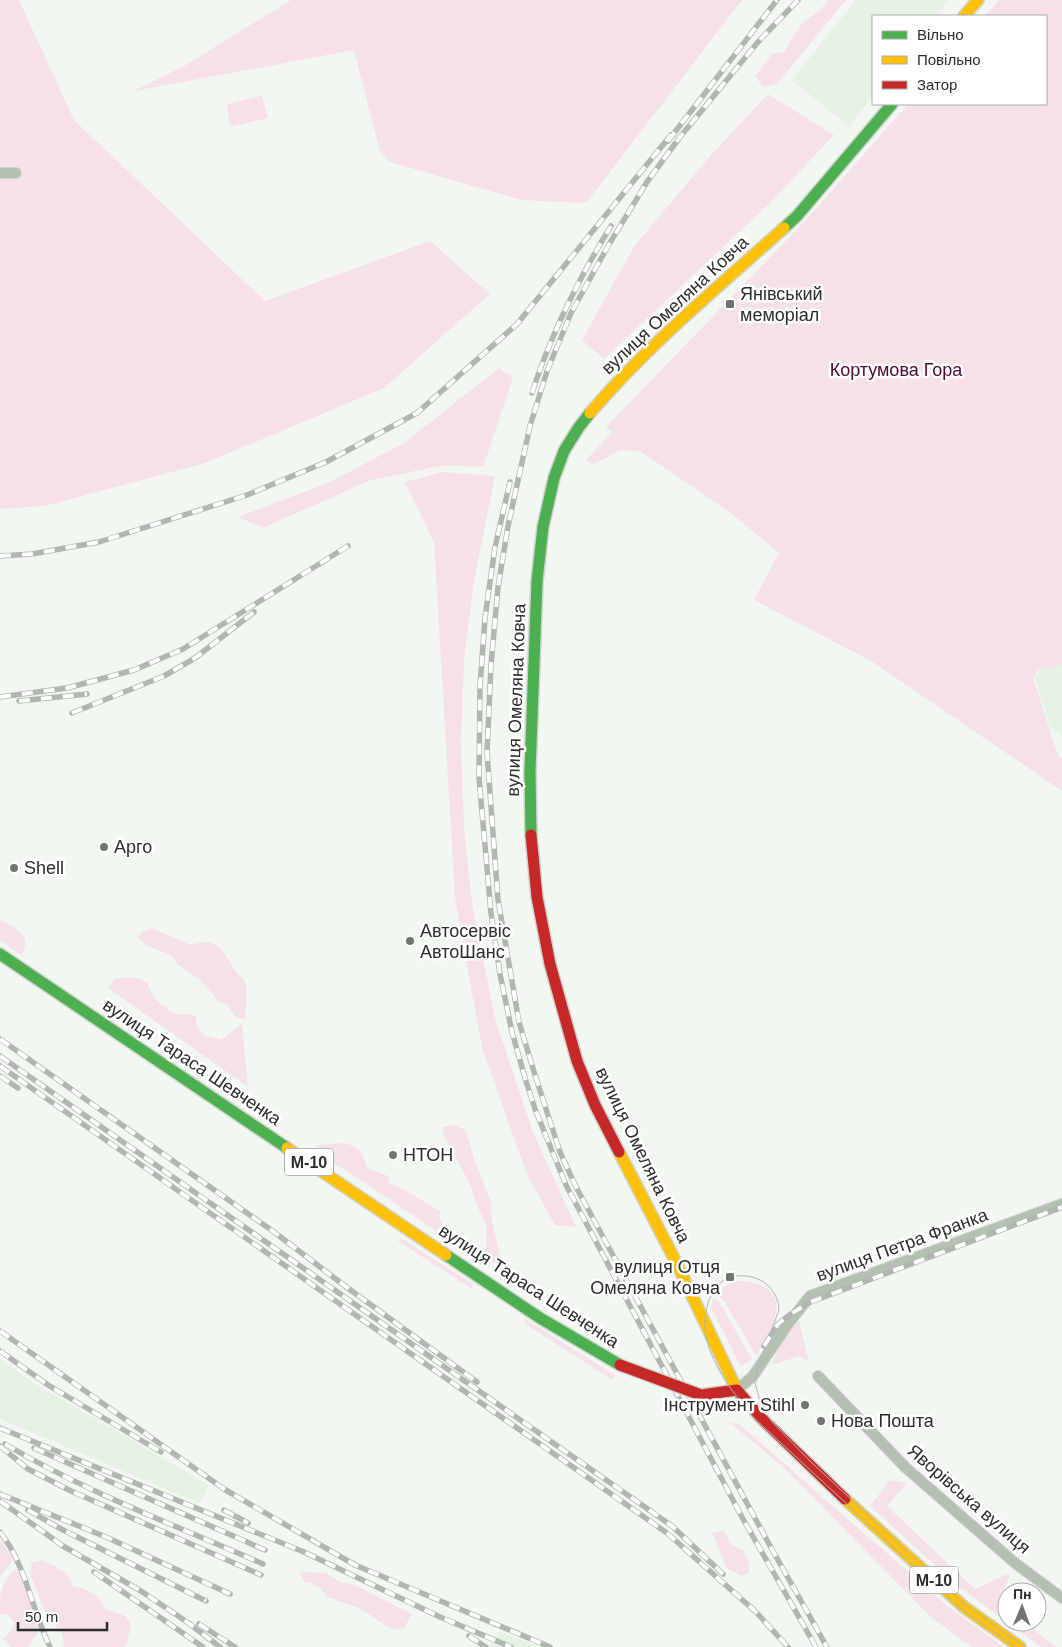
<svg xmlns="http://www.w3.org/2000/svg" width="1062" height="1647" font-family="Arial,sans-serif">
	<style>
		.built { fill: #e5f2e4 }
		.green { fill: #f6e1e9 }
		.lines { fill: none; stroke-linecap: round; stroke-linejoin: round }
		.street-casing { stroke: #cfd3ce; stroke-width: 12 }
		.fast-casing { stroke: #cfd3ce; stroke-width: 14 }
		.slow-casing { stroke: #cfd3ce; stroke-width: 14 }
		.jam-casing { stroke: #cfd3ce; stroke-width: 14 }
		.street { stroke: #b3c0b2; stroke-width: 10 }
		.fast { stroke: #4caf50; stroke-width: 11 }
		.slow { stroke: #ffc107; stroke-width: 11 }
		.jam { stroke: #c62828; stroke-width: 11 }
		.tram { stroke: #afb7ae; stroke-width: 1 }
		.rail-casing { stroke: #afb7ae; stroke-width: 5.5 }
		.rail { stroke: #fff; stroke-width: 4; stroke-dasharray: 11; stroke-linecap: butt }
		.jam-bridge-casing { stroke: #cfd3ce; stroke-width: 14; stroke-linecap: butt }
		.jam-bridge { stroke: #c62828; stroke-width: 11 }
		.poi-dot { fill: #70756f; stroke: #fff; stroke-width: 2 }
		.labels { text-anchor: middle; stroke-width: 5; stroke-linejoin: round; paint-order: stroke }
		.shield { fill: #fff; stroke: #6a6d69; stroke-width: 1 }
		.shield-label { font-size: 16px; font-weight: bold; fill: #2a2e29 }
		.poi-label { font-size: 18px; fill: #2a2e29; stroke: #fff; text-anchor: start }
		.street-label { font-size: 18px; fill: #2a2e29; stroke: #fff }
		.park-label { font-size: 18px; fill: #4c0732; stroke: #fff }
	</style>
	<rect width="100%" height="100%" fill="#f2f8f1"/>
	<g class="built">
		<path d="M856 0H949L936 16H873V95L849 127 792 80Z"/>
		<path d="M1062 646V736L1050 727 1035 677Z"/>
		<path d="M0 1359 32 1382 209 1485 199 1503 0 1419Z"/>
		<path d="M499 1631 538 1647H489Z"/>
	</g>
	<g class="green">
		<path d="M0 0H19L74 120 265 301 430 241 490 294 384 388 205 463 45 506 0 509Z"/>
		<path d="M291 0H742L586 203 521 200 390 162 380 152 354 50 134 91 184 66Z"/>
		<path d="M828 0H846L777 84 763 87 755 76 772 54 784 52 801 25 822 8Z"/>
		<path d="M999 0H1062V665L1040 669 1033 677 1058 756 1062 758V791L871 661 754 600 779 553 732 514 640 451 620 450 595 464 585 461 612 432 606 427 804 222 908 104H1046V16H985Z"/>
		<path d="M768 94 834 135 771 202 604 359 582 340 635 245 712 154Z"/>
		<path d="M262 96 268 118 230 127 227 104Z"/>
		<path d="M499 368 513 378 483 467 445 465 371 480 263 528 238 517 328 483 404 443Z"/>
		<path d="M443 472 495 476 474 581 464 660 461 743 464 826 472 903 496 1022 533 1132 576 1227 555 1225 528 1177 482 1048 455 898 434 542 405 482Z"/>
		<path d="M0 920C15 929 34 934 21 955L0 940Z"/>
		<path d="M151 928 191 945C216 936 224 951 235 970 238 975 243 978 245 983 248 990 246 1010 245 1018L243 1019 236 1017 227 1005 217 1000 213 994 199 979 177 964 171 955 150 947 138 938 142 932Z"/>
		<path d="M116 978H137L147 982C151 996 162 1009 177 1014 184 1016 187 1012 196 1016L197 1028 205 1036 221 1040 242 1024 248 1087 108 988Z"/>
		<path d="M453 1125 466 1130 474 1159 491 1202V1216L501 1261 493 1262 486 1252 487 1227 476 1203 470 1184 444 1136 442 1127Z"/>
		<path d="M340 1143C359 1145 362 1151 367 1168L388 1176 389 1183 403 1189 441 1212 439 1219 444 1225 480 1249 475 1257 344 1169 315 1154 312 1150 318 1145Z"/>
		<path d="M401 1238 473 1284 472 1289 398 1241Z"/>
		<path d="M739 1281C796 1284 776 1325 756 1356L726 1304 717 1293 730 1282Z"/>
		<path d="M714 1297 722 1307 752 1359 741 1367 711 1307Z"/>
		<path d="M524 1318 616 1376 611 1379 525 1324Z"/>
		<path d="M799 1321 809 1362 799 1356 776 1364 772 1363 783 1337Z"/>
		<path d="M729 1422 739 1424 944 1603 1004 1647H972L932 1618 782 1466Z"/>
		<path d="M890 1480 907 1483 887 1506 975 1589 1005 1575H1010L998 1604 1007 1610V1622H1023L1057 1647H1041L959 1587 870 1506Z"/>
		<path d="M723 1531 733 1546 743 1550 749 1563V1573L741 1576 727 1568 712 1533Z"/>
		<path d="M0 1539 13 1560 0 1577Z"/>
		<path d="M42 1560C58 1568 66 1569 73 1586 88 1589 98 1594 105 1609L125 1616 131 1624 127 1643 124 1647H64L62 1634 44 1610 30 1573 32 1562Z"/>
		<path d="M16 1569 24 1576 35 1622 39 1631 33 1639 29 1647H11L3 1639 10 1632 15 1623 8 1615 0 1614C0 1592 0 1584 16 1569Z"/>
		<path d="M300 1572 325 1573 342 1583 353 1584 412 1614 404 1628 393 1630 359 1608 327 1597 321 1589 312 1583 303 1581Z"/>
	</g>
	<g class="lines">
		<defs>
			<g id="street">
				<path d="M0 173H16"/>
				<path d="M818 1376 905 1467 1015 1563 1062 1598"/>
				<path d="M737 1390 753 1376 788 1324 810 1296 1062 1204"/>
			</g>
			<g id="fast">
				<path d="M784 228 797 216 892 104"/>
				<path d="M531 835 530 772 537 581 543 527 554 478 564 451 579 427 590 413"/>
				<path d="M0 954 287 1148"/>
				<path d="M446 1255 540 1318 620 1365"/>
			</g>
			<g id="slow">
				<path d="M964 16 978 0"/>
				<path d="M590 413C648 345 718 287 784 228"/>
				<path d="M287 1148 446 1255"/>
				<path d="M619 1152 676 1262 737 1390"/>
				<path d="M845 1499 964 1607 1020 1647"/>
			</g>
			<g id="jam">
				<path d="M531 835 537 897 550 964 577 1061 595 1105 619 1152"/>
				<path d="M701 1395 737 1390 760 1417 845 1499"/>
			</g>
		</defs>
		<use href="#street" class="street-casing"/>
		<use href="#fast" class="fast-casing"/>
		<use href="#slow" class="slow-casing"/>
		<use href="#jam" class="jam-casing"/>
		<use href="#street" class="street"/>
		<use href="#fast" class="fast"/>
		<use href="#slow" class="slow"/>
		<use href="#jam" class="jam"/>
		<path class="tram" d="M1015 1647 956 1605 754 1418C734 1394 713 1368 706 1337 702 1316 708 1286 730 1277 734 1275 740 1276 745 1276 764 1277 778 1291 779 1310L758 1366 755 1383 762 1408 773 1423 812 1463 963 1603 1025 1647"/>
		<defs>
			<g id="rail">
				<path d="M798 0 758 42 680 137 647 182 608 246 571 313 547 371 530 426 508 526 498 587 491 665 487 752 498 900 519 1022 535 1075 560 1152 575 1185 769 1544 827 1647"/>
				<path d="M668 141 777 0"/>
				<path d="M532 393C551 334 579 278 611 226"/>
				<path d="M510 482 495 547 485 618 480 686 479 778 491 913 500 974 512 1032 525 1078 535 1109 566 1185 743 1519 816 1647"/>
				<path d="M0 556 32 554 99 542 247 495 326 462 417 413 517 324 671 135"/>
				<path d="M0 697 67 688 134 670 183 649 348 546"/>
				<path d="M19 701 87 694"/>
				<path d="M72 713 164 676 195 658 254 612"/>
				<path d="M0 1039 274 1232 345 1286 477 1382"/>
				<path d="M0 1056 672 1526 723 1574"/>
				<path d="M0 1066 667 1533 756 1612 788 1647"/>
				<path d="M0 1076 18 1088"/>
				<path d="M0 1331 224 1489 355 1565 550 1647"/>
				<path d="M764 1346 778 1324 791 1314 808 1303 1062 1207"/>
				<path d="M0 1351 48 1385 161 1452"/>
				<path d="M0 1428 304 1552 440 1617 511 1647"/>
				<path d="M5 1444C86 1492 177 1526 263 1564"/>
				<path d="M0 1446 28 1469 71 1491 261 1575"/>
				<path d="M34 1448 265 1550"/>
				<path d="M0 1494 106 1537 230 1594"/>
				<path d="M0 1501 63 1546 141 1591 187 1622 220 1647"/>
				<path d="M28 1510 63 1530 206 1601"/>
				<path d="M224 1510 248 1523"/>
				<path d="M0 1532C26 1565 32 1610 50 1647"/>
				<path d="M94 1572 203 1647"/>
				<path d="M199 1624 235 1647"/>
				<path d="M469 1636 486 1647"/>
			</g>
		</defs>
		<use href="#rail" class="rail-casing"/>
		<use href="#rail" class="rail"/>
		<defs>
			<path id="jam-bridge" d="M620 1365 701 1395"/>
		</defs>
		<use href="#jam-bridge" class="jam-bridge-casing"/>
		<use href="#jam-bridge" class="jam-bridge"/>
	</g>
	<g class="poi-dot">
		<rect x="725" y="299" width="10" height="10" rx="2.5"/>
		<circle cx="104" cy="847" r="5"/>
		<circle cx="14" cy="868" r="5"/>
		<circle cx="410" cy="941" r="5"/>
		<circle cx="393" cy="1155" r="5"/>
		<rect x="725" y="1272" width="10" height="10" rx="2.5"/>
		<circle cx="805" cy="1405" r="5"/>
		<circle cx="821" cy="1421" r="5"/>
	</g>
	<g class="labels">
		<g class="shield">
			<rect x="285" y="1148.5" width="48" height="27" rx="4"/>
			<rect x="910" y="1566.5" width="48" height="27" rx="4"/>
		</g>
		<g class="shield-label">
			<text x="309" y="1168">М-10</text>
			<text x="934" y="1586">М-10</text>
		</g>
		<g class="poi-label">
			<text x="740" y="300">Янівський<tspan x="740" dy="21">меморіал</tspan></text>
			<text x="114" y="853">Арго</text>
			<text x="24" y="874">Shell</text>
			<text x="420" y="937">Автосервіс<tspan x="420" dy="21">АвтоШанс</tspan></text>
			<text x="403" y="1161">НТОН</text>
			<text x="720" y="1273" text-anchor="end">вулиця Отця<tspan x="720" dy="21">Омеляна Ковча</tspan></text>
			<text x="795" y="1411" text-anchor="end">Інструмент Stihl</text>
			<text x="831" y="1427">Нова Пошта</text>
		</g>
		<g class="street-label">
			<text transform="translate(675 305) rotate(-43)" y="6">вулиця Омеляна Ковча</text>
			<text transform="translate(516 700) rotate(-88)" y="6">вулиця Омеляна Ковча</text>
			<text transform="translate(192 1062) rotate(34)" y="6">вулиця Тараса Шевченка</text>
			<text transform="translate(643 1155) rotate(64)" y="6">вулиця Омеляна Ковча</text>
			<text transform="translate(902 1245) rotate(-20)" y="6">вулиця Петра Франка</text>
			<text transform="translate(529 1286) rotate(33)" y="6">вулиця Тараса Шевченка</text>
			<text transform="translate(969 1499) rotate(41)" y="6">Яворівська вулиця</text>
		</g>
		<g class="park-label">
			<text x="896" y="376">Кортумова Гора</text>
		</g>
	</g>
	<rect x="872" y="15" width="175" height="90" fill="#ffffff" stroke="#aaaba9"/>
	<rect x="882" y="31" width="25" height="8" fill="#4caf50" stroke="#aaaba9"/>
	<text x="917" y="40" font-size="15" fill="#2a2e29">Вільно</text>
	<rect x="882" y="56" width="25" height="8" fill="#ffc107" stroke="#aaaba9"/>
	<text x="917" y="65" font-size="15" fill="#2a2e29">Повільно</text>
	<rect x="882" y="81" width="25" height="8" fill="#c62828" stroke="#aaaba9"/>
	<text x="917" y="90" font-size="15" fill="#2a2e29">Затор</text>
	<g transform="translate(1022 1607) rotate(1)"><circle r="24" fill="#ffffff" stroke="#aaaba9"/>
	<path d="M0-4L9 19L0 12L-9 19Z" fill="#70756f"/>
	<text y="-8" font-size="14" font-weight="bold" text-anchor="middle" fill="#2a2e29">Пн</text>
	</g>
	<path d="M18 1622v8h89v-8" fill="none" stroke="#2a2e29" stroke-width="2.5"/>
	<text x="25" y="1622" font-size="15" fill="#2a2e29" stroke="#ffffff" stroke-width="4" paint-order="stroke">50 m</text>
</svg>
